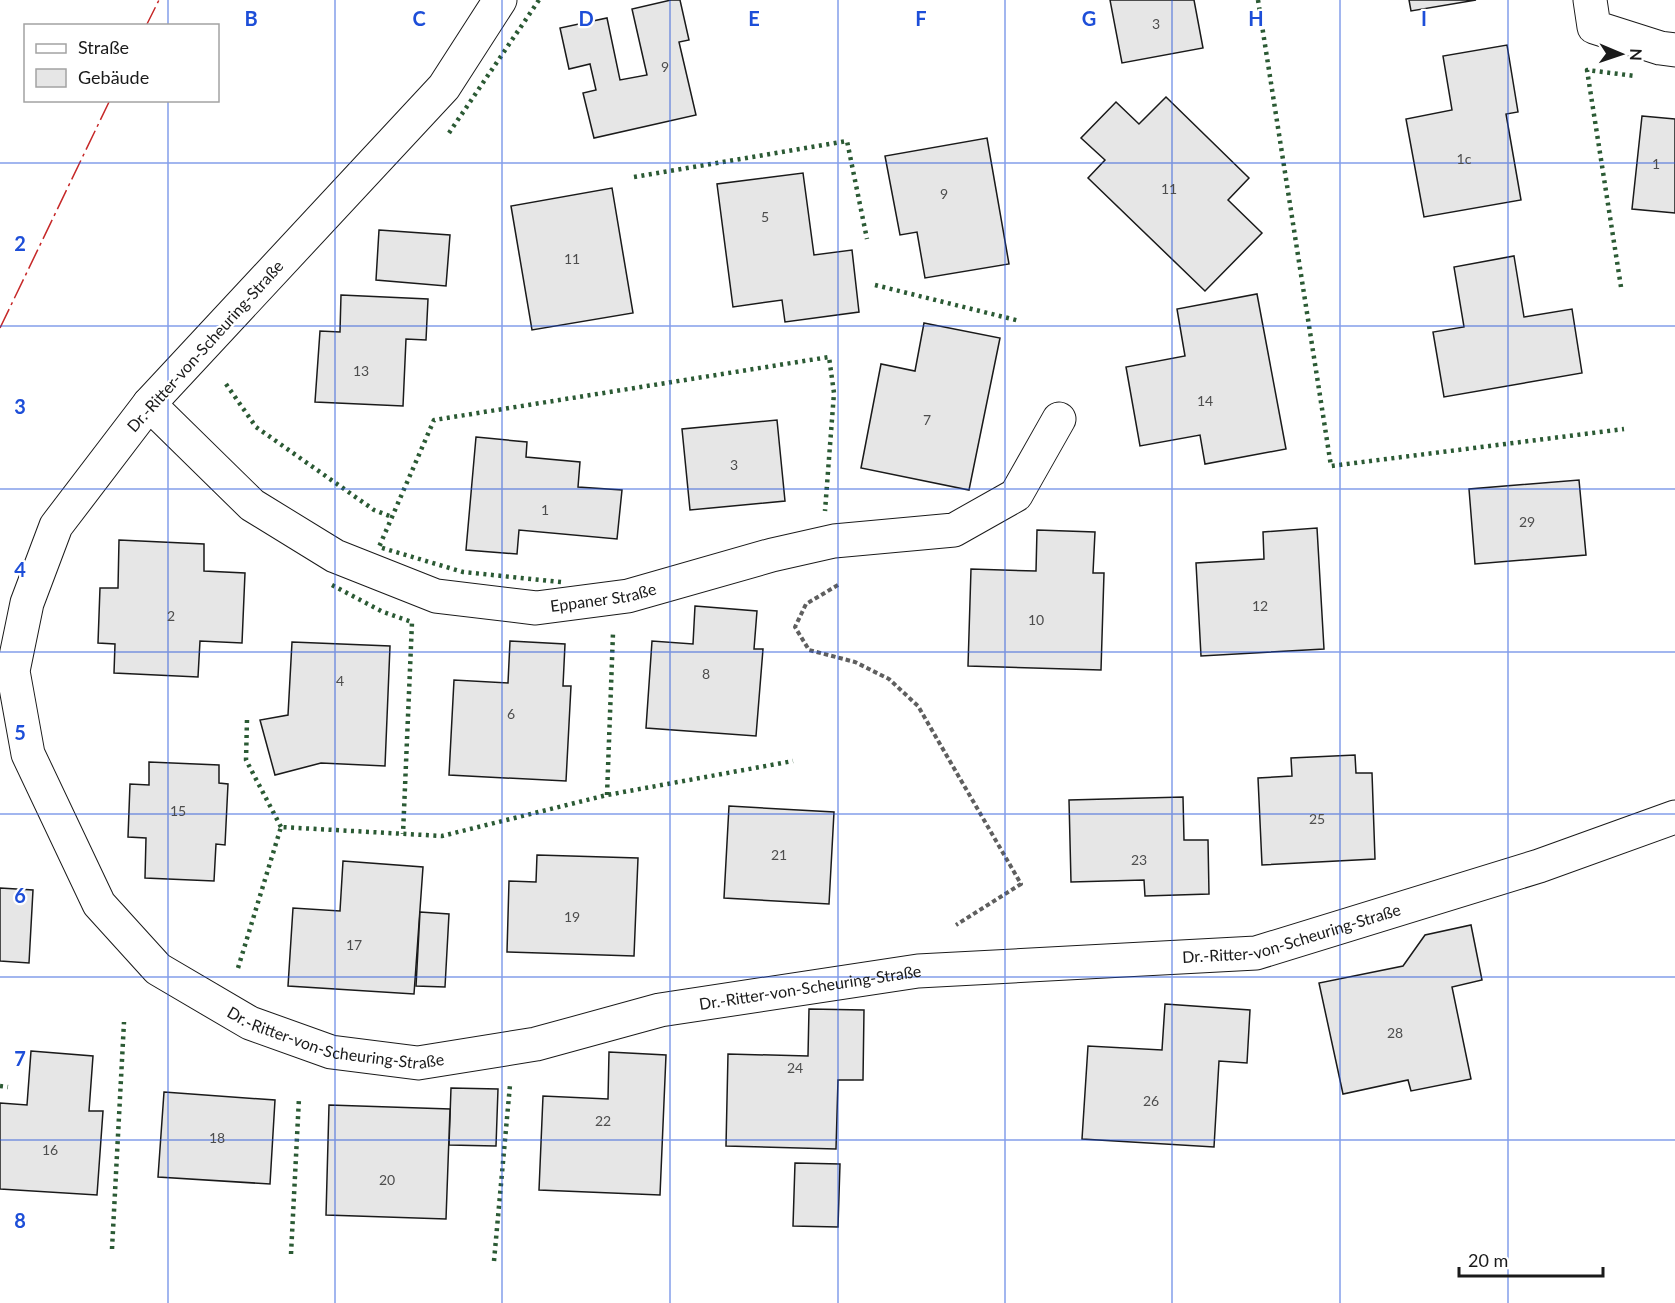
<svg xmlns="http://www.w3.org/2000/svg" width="1675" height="1303" font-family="Lato,sans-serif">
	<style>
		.building { fill: #e6e6e6; stroke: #1a1a1a; stroke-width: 1.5 }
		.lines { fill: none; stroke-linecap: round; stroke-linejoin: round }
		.minor-casing { stroke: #1a1a1a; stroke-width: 35 }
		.path { stroke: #5f5f5f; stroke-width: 4; stroke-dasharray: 4.5 3; stroke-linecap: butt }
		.minor { stroke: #fff; stroke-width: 33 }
		.hedge { stroke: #2b5a34; stroke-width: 4.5; stroke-dasharray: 3 4.5; stroke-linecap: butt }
		.power { stroke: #c62828; stroke-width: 1.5; stroke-dasharray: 21 4.5 3 4.5; stroke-linecap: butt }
		.grid { fill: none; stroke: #1d4ed8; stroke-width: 1.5; stroke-opacity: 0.55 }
		.labels { text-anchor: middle; stroke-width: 4.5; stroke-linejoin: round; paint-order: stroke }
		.number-label { font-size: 14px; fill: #4d4d4d }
		.street-label { font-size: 16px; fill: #1a1a1a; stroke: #fff }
		.grid-label { font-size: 20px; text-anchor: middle; font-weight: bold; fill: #1d4ed8; stroke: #fff; stroke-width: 4.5; stroke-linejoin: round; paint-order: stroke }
	</style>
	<rect width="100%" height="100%" fill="#fff"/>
	<g class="building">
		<path d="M671 0H680L689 40 679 42 696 115 594 138 583 93 596 90 590 64 569 69 560 28 607 18 620 80 647 75 632 9Z"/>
		<path d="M1110 0H1194L1203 48 1122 63Z"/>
		<path d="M1409 0H1476L1411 11Z"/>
		<path d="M1507 45 1518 112 1506 114 1521 200 1424 217 1406 119 1452 110 1443 56Z"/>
		<path d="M1166 97 1249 178 1228 200 1262 233 1205 291 1088 178 1105 160 1081 138 1116 102 1139 124Z"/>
		<path d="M1642 116 1675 119V213L1632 209Z"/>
		<path d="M987 138 1009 264 925 278 917 232 900 235 885 156Z"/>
		<path d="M803 173 814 255 852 250 859 312 785 322 782 300 733 307 717 184Z"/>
		<path d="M612 188 633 313 532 330 511 206Z"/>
		<path d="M379 230 450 235 446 286 376 280Z"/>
		<path d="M1514 256 1524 317 1572 309 1582 373 1444 397 1433 332 1464 327 1454 267Z"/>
		<path d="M1257 294 1286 449 1205 464 1200 435 1140 446 1126 367 1185 356 1177 309Z"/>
		<path d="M341 295 428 299 426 340 406 339 403 406 315 402 320 331 340 332Z"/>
		<path d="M924 323 1000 338 969 490 861 468 881 364 915 371Z"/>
		<path d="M777 420 785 501 690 510 682 429Z"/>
		<path d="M476 437 527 442 526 457 580 462 578 487 622 490 617 539 519 530 517 554 466 550Z"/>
		<path d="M1579 480 1586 555 1475 564 1469 489Z"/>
		<path d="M1317 528 1324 649 1201 656 1196 563 1264 559 1263 532Z"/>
		<path d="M1037 530 1095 532 1093 573H1104L1101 670 968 666 971 569 1036 571Z"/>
		<path d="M119 540 204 544V571L245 573 242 643 200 641 198 677 114 673 115 644 98 643 100 588H118Z"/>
		<path d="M695 606 757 611 754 649H763L756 736 646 728 652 641 693 644Z"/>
		<path d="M510 641 565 644 563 686H571L566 781 449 775 454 680 508 683Z"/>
		<path d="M292 642 390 646 385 766 321 763 275 775 260 720 288 715Z"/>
		<path d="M1355 755 1356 773H1372L1375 859 1262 865 1258 778 1292 776 1291 758Z"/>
		<path d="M149 762 219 765V783L228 784 225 845 216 844 214 881 145 878 146 838 128 837 130 784 149 785Z"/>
		<path d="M1183 797 1184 840H1208L1209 894 1145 896 1144 880 1071 882 1069 800Z"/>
		<path d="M729 806 834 812 829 904 724 898Z"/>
		<path d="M537 855 638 858 634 956 507 952 509 881 536 882Z"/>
		<path d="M343 861 423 867 414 994 288 986 293 908 340 911Z"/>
		<path d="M0 888 33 890 29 963 0 961Z"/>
		<path d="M420 912 449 914 445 987 416 986Z"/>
		<path d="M1471 925 1482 980 1452 987 1471 1079 1411 1091 1408 1080 1343 1094 1319 983 1403 966 1425 935Z"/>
		<path d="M1165 1004 1250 1010 1247 1063 1219 1061 1214 1147 1082 1139 1088 1046 1162 1050Z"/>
		<path d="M809 1009 864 1010 863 1080H838L836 1149 726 1146 728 1054 808 1056Z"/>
		<path d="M31 1051 93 1056 89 1111H103L97 1195 0 1189V1103L27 1105Z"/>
		<path d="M609 1052 666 1055 660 1195 539 1190 543 1096 608 1099Z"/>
		<path d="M451 1088 498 1089 496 1146 449 1145Z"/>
		<path d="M164 1092 275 1100 270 1184 158 1177Z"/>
		<path d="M329 1105 450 1109 446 1219 326 1215Z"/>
		<path d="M795 1163 840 1164 838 1227 793 1226Z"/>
	</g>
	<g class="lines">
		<defs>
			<g id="minor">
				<path id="s1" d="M500 0 444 87 149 404 56 526 27 603 13 671 28 754 99 904 158 969 250 1023 331 1052 418 1063 536 1044 660 1010 918 971 1256 953 1539 866 1675 817"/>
				<path d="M1590 0 1594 27 1660 48 1675 50"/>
				<path id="s2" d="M149 404 252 505 335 556 436 596 536 608 628 596 772 555 834 541 954 530 1016 495 1059 419"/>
			</g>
		</defs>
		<use href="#minor" class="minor-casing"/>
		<path class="path" d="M838 585 806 604 795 627 809 650 855 662 889 679 918 706 1021 884 956 925"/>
		<use href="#minor" class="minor"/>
		<g class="hedge">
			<path d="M1258 0 1331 466 1624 429"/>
			<path d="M449 133 539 0"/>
			<path d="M634 177 847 141 867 239"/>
			<path d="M875 285 1020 321"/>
			<path d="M1621 287 1587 70 1635 76"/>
			<path d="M226 384 256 427 374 510 392 517"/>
			<path d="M561 582 463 572 379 547 434 420 829 357 834 393 825 511"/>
			<path d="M332 585 383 612 412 622 403 834"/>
			<path d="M247 720 246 760 281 827"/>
			<path d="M607 795 613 633"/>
			<path d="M238 968 281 827 442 836 607 795 793 761"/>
			<path d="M0 1086 8 1087"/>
			<path d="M112 1249 124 1022"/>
			<path d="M291 1254 299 1098"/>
			<path d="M494 1261 510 1085"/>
		</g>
		<g class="power">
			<path d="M146 26 159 0"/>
			<path d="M0 328 110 100"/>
		</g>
	</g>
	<path class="grid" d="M168 0V26M335 0V1303M502 0V1303M670 0V1303M838 0V1303M1005 0V1303M1172 0V1303M1340 0V1303M1508 0V1303M168 100V1303M0 163H1675M0 326H1675M0 489H1675M0 652H1675M0 814H1675M0 977H1675M0 1140H1675"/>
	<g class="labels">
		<g class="number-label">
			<text x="1156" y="29">3</text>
			<text x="665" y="72">9</text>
			<text x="1464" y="164">1c</text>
			<text x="1656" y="169">1</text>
			<text x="1169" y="194">11</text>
			<text x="944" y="199">9</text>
			<text x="765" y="222">5</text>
			<text x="572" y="264">11</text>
			<text x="361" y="376">13</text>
			<text x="1205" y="406">14</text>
			<text x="927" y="425">7</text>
			<text x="734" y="470">3</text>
			<text x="545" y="515">1</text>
			<text x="1527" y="527">29</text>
			<text x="1260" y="611">12</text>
			<text x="171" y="621">2</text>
			<text x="1036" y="625">10</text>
			<text x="706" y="679">8</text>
			<text x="340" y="686">4</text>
			<text x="511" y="719">6</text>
			<text x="178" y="816">15</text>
			<text x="1317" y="824">25</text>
			<text x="779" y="860">21</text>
			<text x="1139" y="865">23</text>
			<text x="572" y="922">19</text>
			<text x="354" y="950">17</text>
			<text x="1395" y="1038">28</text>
			<text x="795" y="1073">24</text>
			<text x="1151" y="1106">26</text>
			<text x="603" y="1126">22</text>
			<text x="217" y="1143">18</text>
			<text x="50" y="1155">16</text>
			<text x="387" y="1185">20</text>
		</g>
		<g class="street-label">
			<text transform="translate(205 346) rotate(-48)" y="6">Dr.-Ritter-von-Scheuring-Straße</text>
			<text dy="6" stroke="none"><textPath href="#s2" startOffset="519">Eppaner Straße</textPath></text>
			<text dy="6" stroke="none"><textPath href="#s1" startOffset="2346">Dr.-Ritter-von-Scheuring-Straße</textPath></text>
			<text dy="6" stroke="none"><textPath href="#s1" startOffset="1860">Dr.-Ritter-von-Scheuring-Straße</textPath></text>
			<text dy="6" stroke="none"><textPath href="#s1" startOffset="1374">Dr.-Ritter-von-Scheuring-Straße</textPath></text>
		</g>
	</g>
	<g class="grid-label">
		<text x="251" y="26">B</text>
		<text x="419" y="26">C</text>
		<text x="586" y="26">D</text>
		<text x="754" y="26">E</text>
		<text x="921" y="26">F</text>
		<text x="1089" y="26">G</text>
		<text x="1256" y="26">H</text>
		<text x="1424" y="26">I</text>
		<text x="20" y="251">2</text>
		<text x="20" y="414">3</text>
		<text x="20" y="577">4</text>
		<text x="20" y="740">5</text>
		<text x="20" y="903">6</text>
		<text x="20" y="1066">7</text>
		<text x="20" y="1228">8</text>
	</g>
	<rect x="24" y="24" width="195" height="78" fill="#ffffff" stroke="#a3a3a3" stroke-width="1.5"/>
	<rect x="36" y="44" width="30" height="9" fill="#ffffff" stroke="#a3a3a3" stroke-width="1.5"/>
	<text x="78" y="54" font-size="18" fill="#1a1a1a">Straße</text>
	<rect x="36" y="69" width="30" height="18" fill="#e6e6e6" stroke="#a3a3a3" stroke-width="1.5"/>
	<text x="78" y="84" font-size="18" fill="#1a1a1a">Gebäude</text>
	<g transform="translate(1621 54) rotate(92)" stroke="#ffffff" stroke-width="4.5" paint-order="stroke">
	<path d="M0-4.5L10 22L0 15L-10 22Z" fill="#1a1a1a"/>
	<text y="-9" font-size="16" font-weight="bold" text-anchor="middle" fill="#1a1a1a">N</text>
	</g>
	<path d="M1459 1267v9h144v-9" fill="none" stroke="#1a1a1a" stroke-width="3"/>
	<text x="1468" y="1267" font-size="18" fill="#1a1a1a" stroke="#ffffff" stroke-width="4.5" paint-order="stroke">20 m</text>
</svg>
